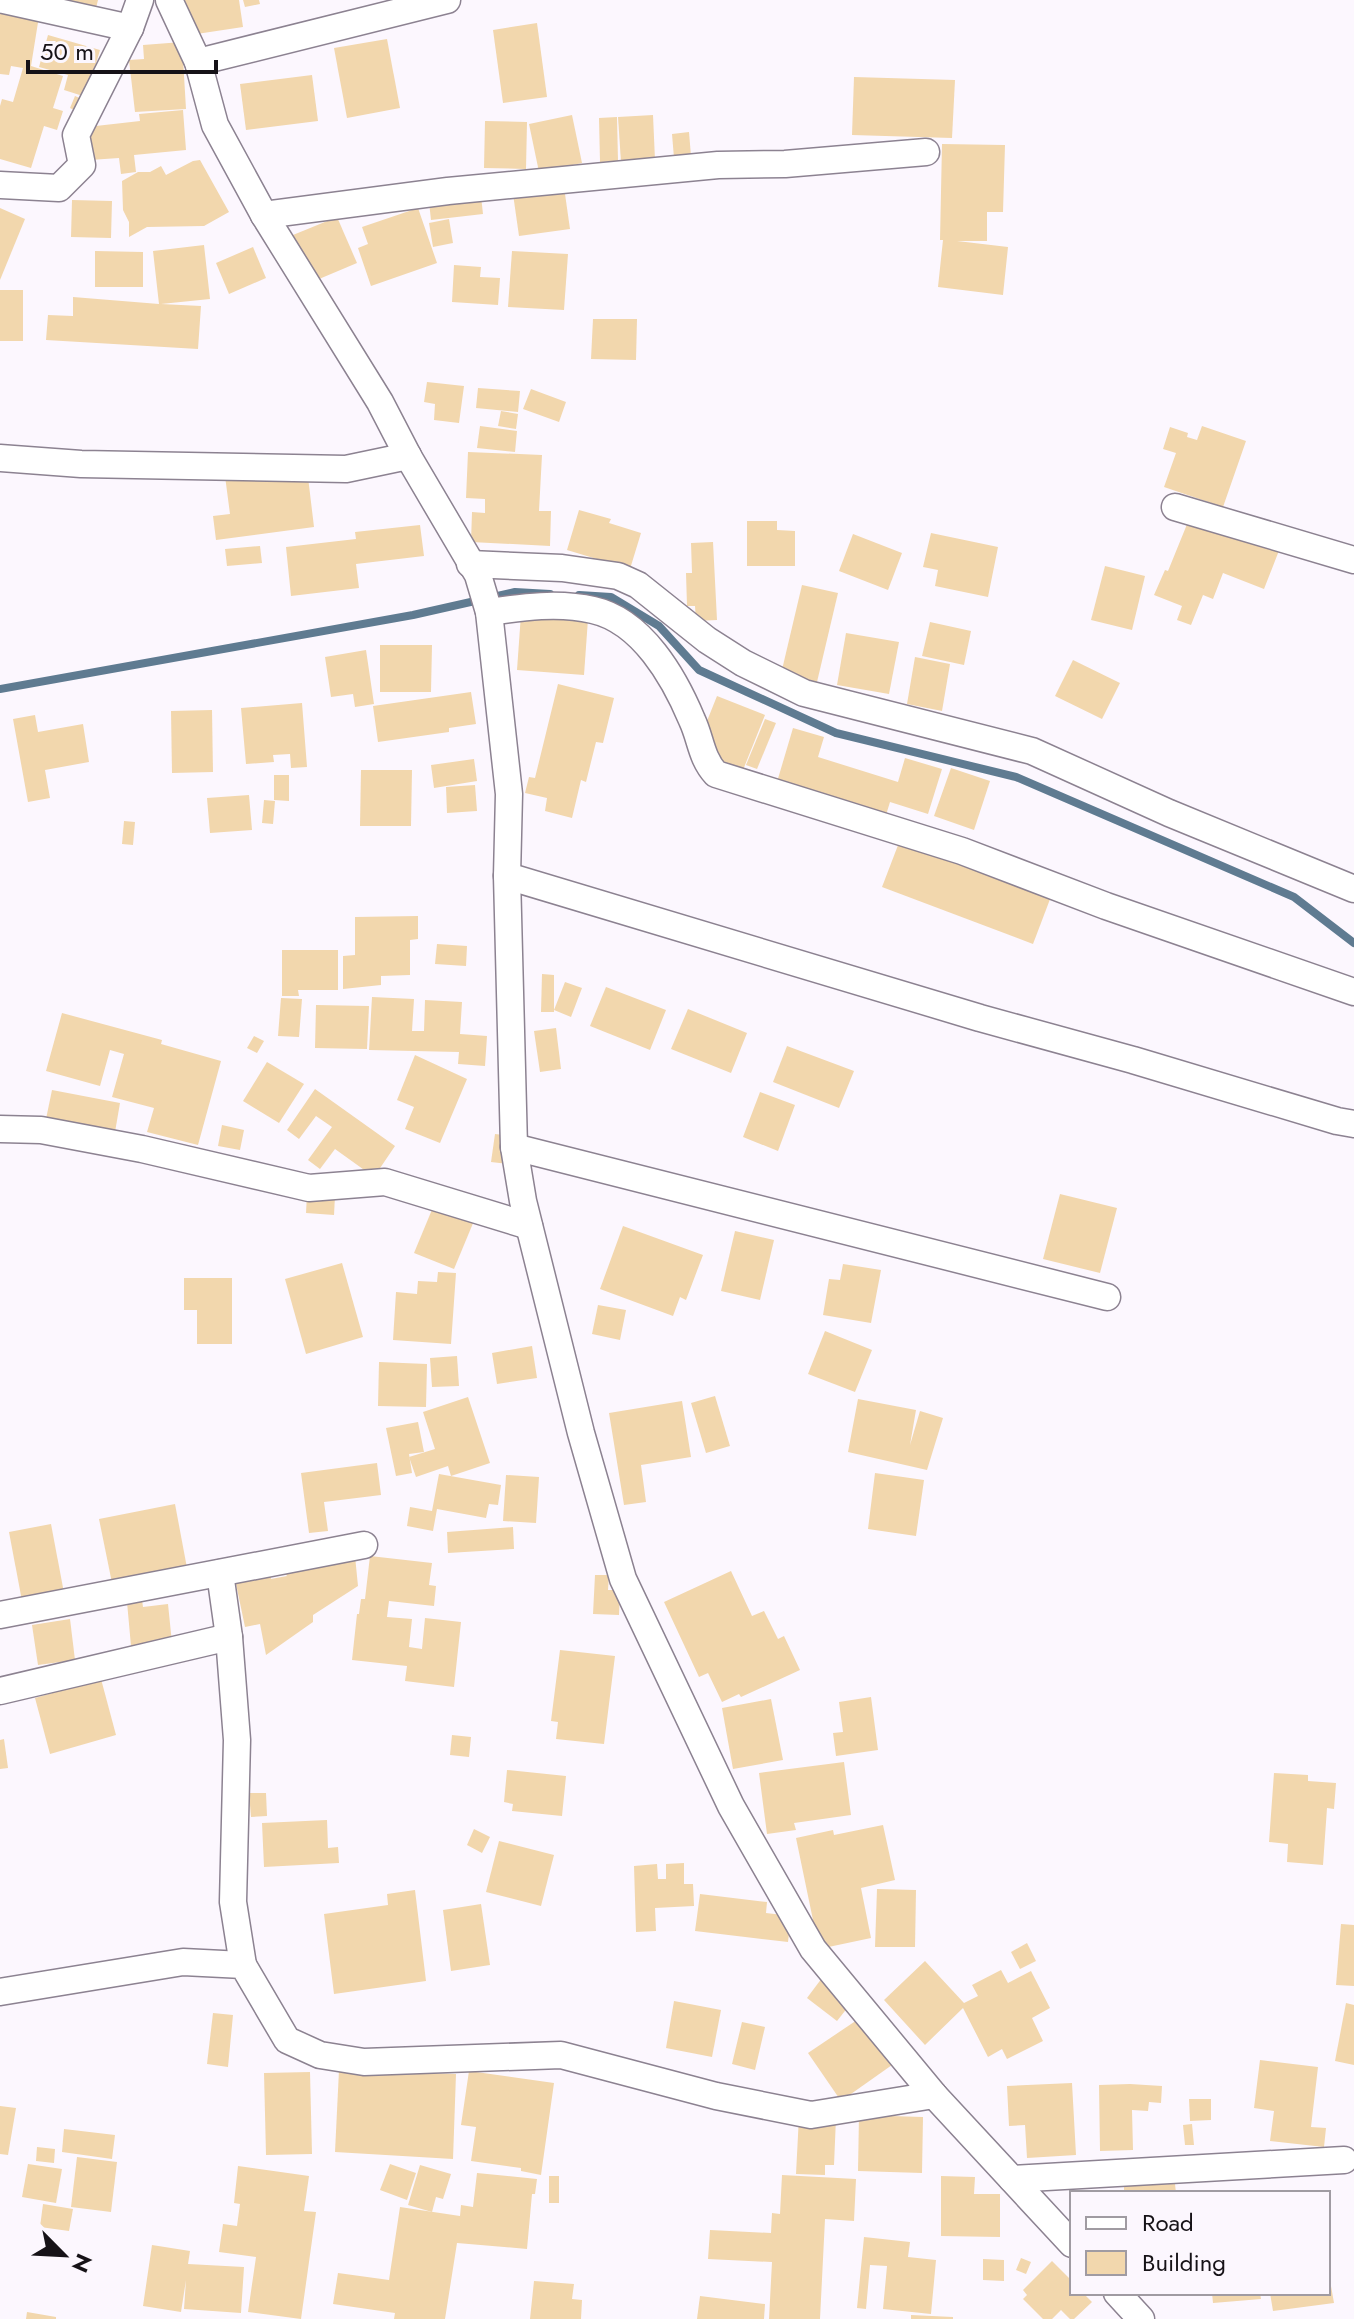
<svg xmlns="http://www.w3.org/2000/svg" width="1354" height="2319" font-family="Jost,sans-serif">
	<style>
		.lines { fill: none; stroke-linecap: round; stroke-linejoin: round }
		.stream { stroke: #5f7b91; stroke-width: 8 }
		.building { fill: #f2d7ad }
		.street-casing { stroke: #8c8291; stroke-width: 29 }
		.street { stroke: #fff; stroke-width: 26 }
	</style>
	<rect width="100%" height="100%" fill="#fcf7fe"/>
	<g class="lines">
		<g class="stream">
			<path d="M579 595 611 597 659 626 699 670 836 733 1016 777 1294 897 1354 943"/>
			<path d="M0 689 413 615 515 592 550 594"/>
		</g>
	</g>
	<g class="building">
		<path d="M67 0H98L96 8Z"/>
		<path d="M185 0H239L243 27 190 35Z"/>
		<path d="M243 0H259L260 4 245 7Z"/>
		<path d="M0 4 40 10 31 66 63 76 53 108 63 111 57 130 44 126 31 168 0 159V106L2 99 13 102 23 68 11 66 9 75 0 74Z"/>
		<path d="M537 23 547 97 503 103 493 30Z"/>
		<path d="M48 35 100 50 86 97 64 90 68 75 39 67Z"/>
		<path d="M387 39 400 108 347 118 334 48Z"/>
		<path d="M182 42 186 109 135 112 129 60 144 59 143 45Z"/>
		<path d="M312 75 318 121 246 130 240 84Z"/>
		<path d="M854 77 955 80 952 138 852 135Z"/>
		<path d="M75 96 84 100 78 112 70 108Z"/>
		<path d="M183 110 186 150 134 155 136 172 121 174 119 158 90 160 87 127 140 121 139 114Z"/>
		<path d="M572 115 582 163 539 172 529 124Z"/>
		<path d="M653 115 655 160 621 162 618 117Z"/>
		<path d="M617 117 618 161 600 162 599 118Z"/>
		<path d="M485 121 527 122 526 169 484 168Z"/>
		<path d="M689 132 691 156 674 158 672 134Z"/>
		<path d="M942 144 1005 145 1003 212H987V241H957L1008 247 1003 295 938 287 943 240H940Z"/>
		<path d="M200 160 229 212 204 226 147 227 129 237V222L123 210 122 181 138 172H150L161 166 166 175 193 161Z"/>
		<path d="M564 187 570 229 519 236 513 194Z"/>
		<path d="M481 196 483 214 431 220 429 202Z"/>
		<path d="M72 200 112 201 111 238 71 237Z"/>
		<path d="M0 208 25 219 0 280Z"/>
		<path d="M418 208 437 263 371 286 358 248 368 244 362 227Z"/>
		<path d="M337 217 357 263 312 282 293 235Z"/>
		<path d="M449 219 453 243 433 247 429 223Z"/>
		<path d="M204 245 210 299 161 304 201 306 198 349 46 340 48 315 73 316V297L159 304 153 251Z"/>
		<path d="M253 247 266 278 229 294 216 263Z"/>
		<path d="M95 251 143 252V287H95Z"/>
		<path d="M512 251 568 254 564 310 508 307Z"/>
		<path d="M454 265 481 267 480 277 500 278 498 305 452 302Z"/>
		<rect x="0" y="290" width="23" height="51"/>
		<path d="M593 319H637L636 360 591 359Z"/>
		<path d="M427 382 464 386 459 423 434 420 435 404 424 402Z"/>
		<path d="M478 388 520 391 518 412 476 408Z"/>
		<path d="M531 389 566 402 559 422 523 409Z"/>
		<path d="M501 411 518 414 516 429 498 426Z"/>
		<path d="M480 426 517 431 515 452 477 448Z"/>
		<path d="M1202 426 1246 441 1223 507 1164 487 1176 453 1163 449 1170 427 1188 433 1187 437 1197 440Z"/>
		<path d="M468 452 542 455 539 511H551L550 546 471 542 472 512 485 513V499L466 498Z"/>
		<path d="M281 468 283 481 308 477 314 527 216 540 213 516 230 514 225 476Z"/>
		<path d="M579 510 611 519 609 523 641 533 630 569 567 550Z"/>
		<path d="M1192 512 1280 548 1264 589 1223 573 1213 599 1203 595 1191 625 1177 620 1182 606 1154 595 1165 570 1168 571Z"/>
		<path d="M747 521H777V530L795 531V566H747Z"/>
		<path d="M420 525 424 556 356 564 359 588 291 596 286 547 356 539 355 532Z"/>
		<path d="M931 533 998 547 988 597 935 586 938 570 923 567Z"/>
		<path d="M853 534 902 553 888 590 839 571Z"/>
		<path d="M713 542 717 620 696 621 695 606H687L686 573H692L691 543Z"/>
		<path d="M260 546 262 563 227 566 225 549Z"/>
		<path d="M1105 566 1145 576 1132 630 1091 620Z"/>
		<path d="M802 585 838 593 817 682 781 674Z"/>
		<path d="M521 614 588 619 584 675 517 670Z"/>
		<path d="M930 622 971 631 964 665 922 656Z"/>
		<path d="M846 633 899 642 889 694 837 685Z"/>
		<path d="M380 645H432L431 692H380Z"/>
		<path d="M366 650 374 704 355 707 353 694 331 697 325 657Z"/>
		<path d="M915 657 950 664 942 711 907 704Z"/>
		<path d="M1073 660 1120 683 1102 719 1055 696Z"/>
		<path d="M558 684 614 698 603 743 596 742 586 782 581 780 572 818 545 811 547 798 525 793 529 777 535 778Z"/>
		<path d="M471 692 476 724 449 728V732L378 742 373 706Z"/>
		<path d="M717 696 765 715 743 770 695 751Z"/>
		<path d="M302 703 307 767 291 768 290 754 273 755 274 762 246 764 241 708Z"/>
		<path d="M212 710 213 772 172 773 171 711Z"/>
		<path d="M35 715 38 732 83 724 89 762 45 770 50 798 28 802 13 719Z"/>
		<path d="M765 719 776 723 757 769 746 765Z"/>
		<path d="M793 728 824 737 818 757 898 782 905 758 942 769 928 814 890 802 886 815 777 782Z"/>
		<path d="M474 759 477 781 434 788 431 765Z"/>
		<path d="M951 768 990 781 974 830 934 816Z"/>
		<path d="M361 770H412L411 826H360Z"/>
		<path d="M274 775H289V801L274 800Z"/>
		<path d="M475 785 477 811 447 813 446 787Z"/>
		<path d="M249 795 252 830 210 833 207 798Z"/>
		<path d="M264 800 275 801 273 824 262 823Z"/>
		<path d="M124 821 135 822 133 845 122 844Z"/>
		<path d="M900 840 1052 894 1033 944 882 887Z"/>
		<path d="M418 916V939L410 940V975L381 976V985L343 989V956L355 955V917Z"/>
		<path d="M437 944 467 946 466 966 435 964Z"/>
		<path d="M282 950H338V990H298L299 996H282Z"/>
		<path d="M542 974 554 975V1012H541Z"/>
		<path d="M565 982 582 988 571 1017 554 1010Z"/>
		<path d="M606 987 666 1010 650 1050 590 1026Z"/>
		<path d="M372 997 414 999 412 1031H424L425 1000 462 1002 460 1034 487 1036 485 1066 458 1064 459 1052 369 1050Z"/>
		<path d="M281 998 302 999 299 1037 278 1036Z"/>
		<path d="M316 1005 369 1006 367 1049 315 1048Z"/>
		<path d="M688 1009 747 1033 731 1073 671 1049Z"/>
		<path d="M62 1013 162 1040 161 1044 221 1061 198 1145 147 1132 154 1108 112 1097 124 1054 110 1050 100 1086 46 1071Z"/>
		<path d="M556 1028 561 1069 540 1072 534 1031Z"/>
		<path d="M254 1036 264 1041 257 1053 247 1048Z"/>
		<path d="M787 1046 854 1071 839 1108 773 1082Z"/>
		<path d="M415 1055 467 1079 440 1143 405 1129 414 1107 397 1100Z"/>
		<path d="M267 1062 304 1084 279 1123 243 1101Z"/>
		<path d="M315 1089 395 1146 374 1177 335 1149 320 1169 308 1160 332 1127 316 1116 299 1139 287 1130Z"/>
		<path d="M52 1090 120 1103 115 1132 46 1119Z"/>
		<path d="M760 1092 795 1105 778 1151 743 1137Z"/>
		<path d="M222 1125 244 1130 240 1150 218 1146Z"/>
		<path d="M495 1134 512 1136 508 1164 491 1162Z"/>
		<path d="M307 1194 335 1196 334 1215 306 1213Z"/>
		<path d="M1060 1194 1117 1208 1100 1273 1043 1259Z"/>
		<path d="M436 1200 476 1216 454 1269 414 1253Z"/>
		<path d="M623 1226 703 1255 686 1300 680 1297 673 1316 600 1289Z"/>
		<path d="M735 1231 774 1240 760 1300 721 1291Z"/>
		<path d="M342 1263 363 1337 306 1354 285 1279Z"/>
		<path d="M843 1264 881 1270 871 1323 823 1315 829 1279 840 1280Z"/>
		<path d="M438 1272 456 1273 451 1344 393 1340 396 1292 417 1294 418 1281 437 1282Z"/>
		<path d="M184 1278H232V1344H197V1310H184Z"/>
		<path d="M598 1305 626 1310 620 1340 592 1334Z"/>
		<path d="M825 1331 872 1350 855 1392 808 1374Z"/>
		<path d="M532 1346 537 1378 497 1384 492 1353Z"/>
		<path d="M457 1356 459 1386 432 1387 430 1358Z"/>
		<path d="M379 1362 427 1364 426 1407 378 1406Z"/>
		<path d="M715 1396 730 1446 706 1453 691 1403Z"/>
		<path d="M468 1397 490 1463 451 1476 448 1466 416 1477 409 1457 435 1449 423 1412Z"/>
		<path d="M858 1399 916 1410 910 1445 920 1411 943 1418 927 1470 848 1452Z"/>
		<path d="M682 1401 691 1457 641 1465 646 1502 624 1505 609 1413Z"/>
		<path d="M418 1422 424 1452 409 1454 412 1473 396 1476 386 1428Z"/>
		<path d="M377 1463 381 1495 324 1502 328 1531 309 1533 301 1473Z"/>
		<path d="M875 1473 924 1480 916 1536 868 1529Z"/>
		<path d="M439 1474 501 1485 498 1505 489 1504 486 1518 437 1509 433 1531 407 1526 410 1507 432 1511Z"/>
		<path d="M506 1475 539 1477 536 1523 503 1521Z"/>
		<path d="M175 1504 187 1568 112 1583 99 1519Z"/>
		<path d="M51 1524 64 1593 22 1601 9 1532Z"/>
		<path d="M513 1527 514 1549 448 1553 447 1532Z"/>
		<path d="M355 1556 358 1586 313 1615V1622L266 1655 260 1624 245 1627 235 1579 271 1572V1579L287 1576 281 1566Z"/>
		<path d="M370 1556 432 1563 429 1585 436 1586 434 1606 389 1601 387 1617 412 1619 409 1647 422 1649 425 1618 461 1622 454 1687 405 1681 407 1666 352 1660 357 1614H359L361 1599H365Z"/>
		<path d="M731 1571 752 1616 764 1611 778 1639 784 1636 800 1670 741 1697 739 1694 722 1702 708 1673 699 1677 664 1602Z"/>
		<path d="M595 1575H609L608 1590H620L619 1615 593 1614Z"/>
		<path d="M142 1600 143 1607 168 1604 172 1643 131 1646 127 1602Z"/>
		<path d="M70 1619 75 1660 38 1665 32 1625Z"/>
		<path d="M560 1650 615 1656 604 1744 556 1739 558 1722 551 1721Z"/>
		<path d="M101 1679 116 1735 50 1754 35 1698Z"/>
		<path d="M871 1697 878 1750 836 1756 833 1733 843 1732 839 1702Z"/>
		<path d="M771 1699 783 1760 733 1769 722 1708Z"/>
		<path d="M452 1735 471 1737 469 1757 450 1755Z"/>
		<path d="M4 1739 8 1768 0 1769V1740Z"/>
		<path d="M844 1762 851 1815 794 1823 796 1830 767 1834 759 1773Z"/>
		<path d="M507 1770 566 1776 562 1816 512 1811 513 1804 504 1802Z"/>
		<path d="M1274 1773 1308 1775V1781L1336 1783 1334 1809 1327 1808 1323 1865 1287 1862 1288 1844 1269 1842Z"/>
		<path d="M249 1793H266L267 1816 251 1817Z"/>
		<path d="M327 1820 328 1848 338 1847 339 1863 264 1867 262 1823Z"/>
		<path d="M883 1825 895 1880 861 1888 871 1938 819 1949 796 1838 833 1830 834 1835Z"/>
		<path d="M474 1829 490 1837 482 1853 467 1845Z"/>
		<path d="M499 1841 554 1855 541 1906 486 1892Z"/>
		<path d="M684 1863V1884H693L694 1906 655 1908 656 1931 636 1932 634 1866 657 1864 658 1879H666V1864Z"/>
		<path d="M877 1889 916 1890 915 1947H875Z"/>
		<path d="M415 1890 426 1981 334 1994 324 1914 388 1905 387 1894Z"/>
		<path d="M700 1894 767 1902 766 1913 791 1916 788 1942 695 1931Z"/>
		<path d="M481 1904 490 1965 451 1971 443 1910Z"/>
		<path d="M1341 1924 1354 1925V1986L1336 1985Z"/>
		<path d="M1027 1943 1036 1961 1020 1969 1011 1952Z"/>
		<path d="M925 1961 964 2003 978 1996 972 1985 1001 1970 1008 1983 1031 1971 1050 2008 1032 2018 1043 2041 1007 2059 1002 2049 988 2057 963 2008 925 2045 884 2000Z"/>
		<path d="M822 1978 852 2002 837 2021 807 1998Z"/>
		<path d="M674 2001 721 2010 712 2057 666 2048Z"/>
		<path d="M1346 2003 1354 2005V2065L1335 2061Z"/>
		<path d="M213 2013 233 2015 228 2067 207 2064Z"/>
		<path d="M860 2018 892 2065 841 2101 808 2053Z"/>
		<path d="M742 2022 765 2027 755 2070 732 2064Z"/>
		<path d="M1260 2060 1318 2067 1311 2127 1326 2128 1324 2147 1270 2141 1274 2111 1254 2108Z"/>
		<path d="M339 2070 456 2074 453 2159 335 2152Z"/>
		<path d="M469 2071 554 2083 541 2175 521 2171V2168L471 2161 476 2127 461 2125Z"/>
		<path d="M310 2072 312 2154 266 2155 264 2073Z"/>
		<path d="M1072 2083 1076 2155 1027 2158 1025 2125 1009 2126 1007 2086Z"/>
		<path d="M1130 2084 1162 2086 1161 2103 1149 2102 1148 2111 1132 2110 1133 2150 1100 2151 1099 2085Z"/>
		<path d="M1189 2099H1211V2120L1190 2121Z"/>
		<path d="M0 2106 16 2108 8 2155 0 2154Z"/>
		<path d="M859 2115 923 2117 922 2173 858 2171Z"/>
		<path d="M799 2116 836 2118 834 2165H825V2175L796 2174Z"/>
		<path d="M1192 2124 1194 2145H1185L1183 2125Z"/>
		<path d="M64 2129 115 2135 112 2159 62 2152Z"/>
		<path d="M37 2147 55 2149 54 2163 36 2161Z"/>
		<path d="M77 2157 117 2162 111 2212 71 2207Z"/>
		<path d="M28 2164 62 2169 56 2203 22 2197Z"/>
		<path d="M390 2164 416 2173 407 2200 380 2190Z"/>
		<path d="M420 2165 451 2174 443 2199 436 2197 432 2212 408 2205Z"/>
		<path d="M238 2166 309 2176 304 2211 316 2212 301 2319 248 2312 256 2257 219 2252 223 2224 237 2226 240 2204 234 2203Z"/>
		<path d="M477 2173 537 2179 535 2194H532L527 2249 457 2243 445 2319H394L395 2313 333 2304 338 2273 389 2280 400 2207 460 2216 461 2205 473 2207Z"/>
		<path d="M782 2175 856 2179 854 2221 825 2219 820 2319H769L772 2262 708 2259 710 2230 771 2233 772 2213 780 2214Z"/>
		<rect x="549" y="2176" width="10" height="27"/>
		<path d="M941 2176 975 2177 974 2194H1000V2237L941 2236Z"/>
		<path d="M1175 2184 1176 2193H1124V2185Z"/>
		<path d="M43 2204 73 2209 69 2231 40 2227Z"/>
		<path d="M864 2237 910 2242 908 2257 936 2260 931 2314 883 2309 887 2266 870 2265 866 2309 857 2308Z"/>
		<path d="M152 2245 190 2251 188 2264 244 2267 241 2313 184 2309 186 2280 181 2312 143 2306Z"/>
		<path d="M1021 2258 1031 2262 1026 2274 1016 2270Z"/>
		<path d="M983 2259 1004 2260V2281L983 2280Z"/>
		<path d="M1052 2261 1072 2281V2293H1083L1092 2302 1074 2319H1070L1061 2310 1052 2319H1043L1023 2299 1027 2295 1023 2290Z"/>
		<path d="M1328 2269 1334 2303 1273 2311 1270 2293H1328Z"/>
		<path d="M534 2281 574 2284 572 2299 582 2300 581 2319H530Z"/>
		<path d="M1212 2293H1260L1261 2299 1213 2303Z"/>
		<path d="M700 2296 765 2304 764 2319H697Z"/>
		<path d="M27 2312 56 2317V2319H26Z"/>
		<path d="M911 2315 953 2317V2319H911Z"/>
	</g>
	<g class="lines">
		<defs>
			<g id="street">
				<path d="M4 0 130 28"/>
				<path d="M169 0 198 62 215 125 264 215 380 402 408 456 478 575 489 612 509 794 507 876 514 1147 523 1201 581 1433 623 1579 731 1806 813 1949 934 2095 1072 2244"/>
				<path d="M198 62 447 0"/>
				<path d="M0 185 59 188 82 165 76 135 130 28 140 0"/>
				<path d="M264 215 448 191 718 165 785 164 926 152"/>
				<path d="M0 458 81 464 346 469 408 456"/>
				<path d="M1175 507 1354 560"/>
				<path d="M470 564 562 568 618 576 638 585 707 640 743 663 804 693 1032 751 1169 813 1354 889"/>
				<path d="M489 612C523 607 559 602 593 610 642 621 674 677 692 720 701 739 701 758 716 774L962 851 1106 906 1354 992"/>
				<path d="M507 876 980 1018 1133 1060 1337 1121 1354 1124"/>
				<path d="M0 1129 41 1130 142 1149 309 1188 385 1182 529 1226"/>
				<path d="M514 1147 1107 1297"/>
				<path d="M220 1573 229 1637 237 1740 233 1902 243 1965"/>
				<path d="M0 1615 364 1545"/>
				<path d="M0 1691 229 1637"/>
				<path d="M0 1992 183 1962 243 1965 287 2040 320 2055 364 2062 561 2055 716 2096 811 2115 934 2095"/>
				<path d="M1012 2179 1344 2160"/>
				<path d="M1117 2293 1141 2319"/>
			</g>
		</defs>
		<use href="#street" class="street-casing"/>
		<use href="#street" class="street"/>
	</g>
	<rect x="1070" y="2191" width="260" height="104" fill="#fcf7fe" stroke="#a09ba2" stroke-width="2"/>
	<rect x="1086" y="2217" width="40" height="12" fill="#ffffff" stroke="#a09ba2" stroke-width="2"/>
	<text x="1142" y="2231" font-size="24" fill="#161217">Road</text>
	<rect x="1086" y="2251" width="40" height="24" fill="#f2d7ad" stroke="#a09ba2" stroke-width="2"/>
	<text x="1142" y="2271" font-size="24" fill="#161217">Building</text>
	<g transform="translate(64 2255) rotate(114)" stroke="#fcf7fe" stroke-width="6" paint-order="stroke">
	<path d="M0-6L14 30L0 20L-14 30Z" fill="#161217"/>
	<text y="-12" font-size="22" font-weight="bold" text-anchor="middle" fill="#161217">N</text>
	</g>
	<path d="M28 60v12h188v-12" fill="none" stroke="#161217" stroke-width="4"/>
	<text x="40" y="60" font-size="24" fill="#161217" stroke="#fcf7fe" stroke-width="6" paint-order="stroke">50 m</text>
</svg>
